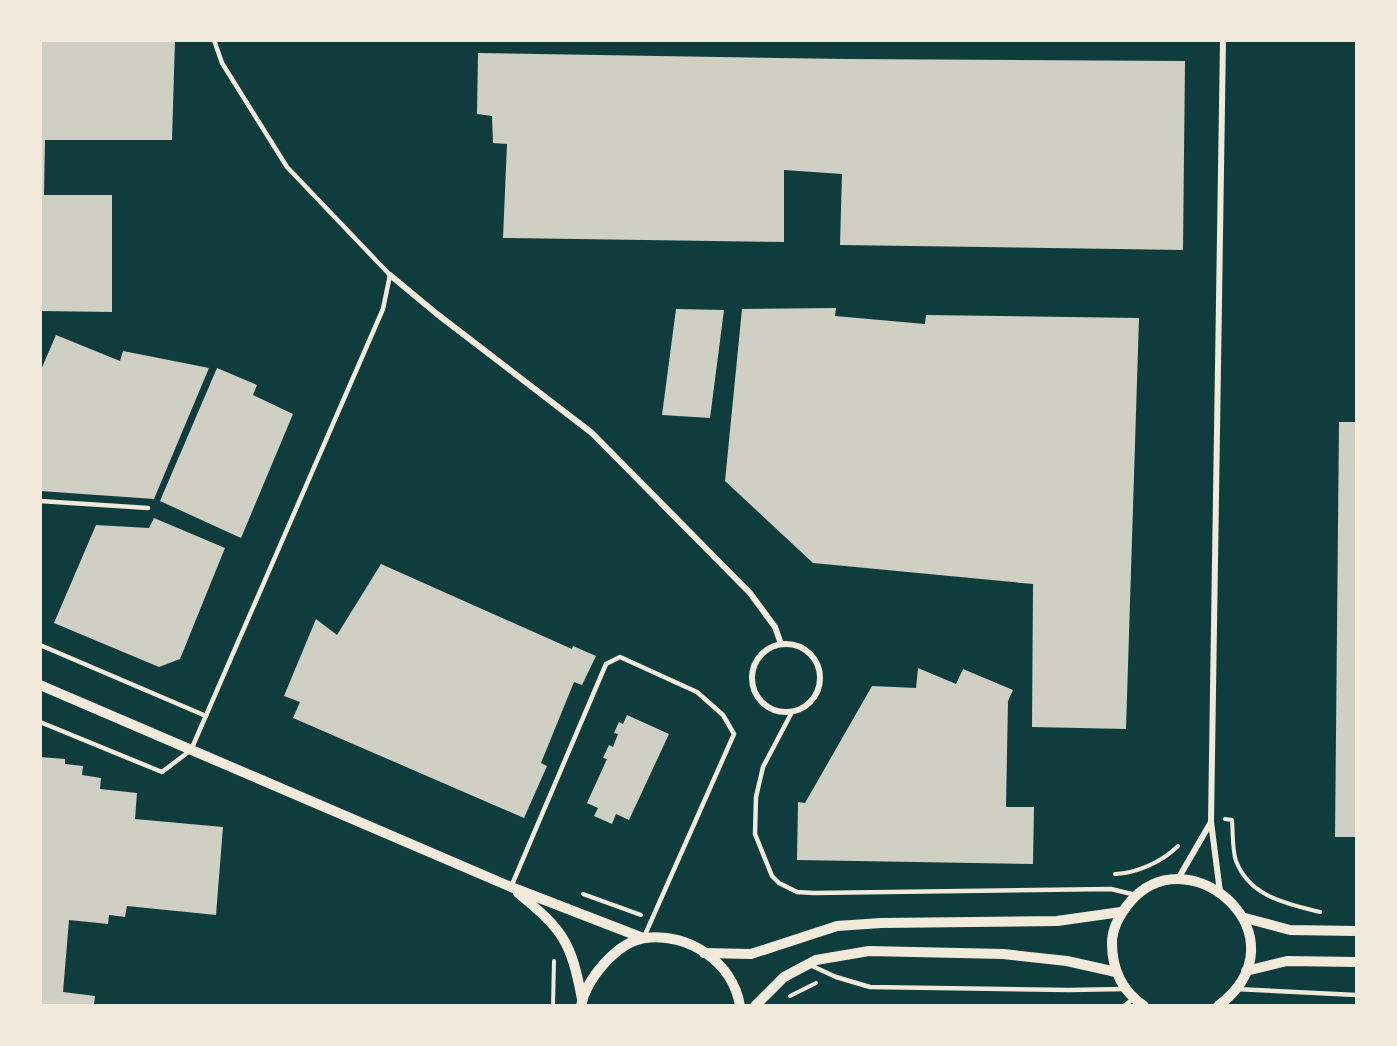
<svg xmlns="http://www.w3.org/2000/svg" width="1397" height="1046" font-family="'Public Sans',sans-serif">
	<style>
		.building { fill: #cfcfc3 }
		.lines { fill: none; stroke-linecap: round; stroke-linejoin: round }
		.path { stroke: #f1e9da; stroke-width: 4 }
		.service { stroke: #f1e9da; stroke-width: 4.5 }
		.minor { stroke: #f1e9da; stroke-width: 6 }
		.tertiary { stroke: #f1e9da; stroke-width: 10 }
	</style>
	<rect width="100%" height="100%" fill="#0f3d3e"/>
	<g class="building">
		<path d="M40 40H175L172 140H45L44 195H112V312L40 311Z"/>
		<path d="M478 53 845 59 1185 61 1183 250 840 245 842 174 784 170V242L503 238 507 144 493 143 492 116 477 114Z"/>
		<path d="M836 308 835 316 925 324 926 315 1139 318 1126 729 1032 727 1033 584 813 563 725 481 742 309Z"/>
		<path d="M676 309 724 310 710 418 662 415Z"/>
		<path d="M56 335 120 361 123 351 209 368 154 499 40 491V372Z"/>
		<path d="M217 368 257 385 253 395 293 414 241 538 160 501Z"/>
		<path d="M1339 422H1356V837H1335Z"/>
		<path d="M154 518 225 548 180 659 159 667 54 623 96 525 149 528Z"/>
		<path d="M381 564 572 649 573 646 596 656 582 685 574 682 541 763 547 766 524 818 293 718 300 702 284 696 316 619 337 635Z"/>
		<path d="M918 668 956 684 963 669 1013 690 1008 701 1006 807H1034L1033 864 797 860 798 802 805 803 872 686 916 688Z"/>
		<path d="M627 715 669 734 629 820 616 814 612 824 594 816 598 808 587 803 607 759 603 758 609 745 613 747 618 734 614 733 619 722 623 724Z"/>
		<path d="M40 757 65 759V764L83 766 82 775 101 778 100 789 137 793 135 819 223 827 216 915 127 906 125 917 109 915 108 924 69 920 63 992 95 996 94 1005H40Z"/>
	</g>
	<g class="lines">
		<g class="path">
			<path d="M1225 819 1232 820C1233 832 1232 849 1236 861 1250 897 1287 904 1320 912"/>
			<path d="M1115 874C1137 873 1162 862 1178 846"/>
			<path d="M583 894 641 915"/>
			<path d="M790 996 816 983"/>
			<path d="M553 1006 554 961"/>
		</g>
		<g class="service">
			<path d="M40 501 148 508"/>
			<path d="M40 645 206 716"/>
			<path d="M792 712 763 767 756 797 755 834 772 876 779 883 797 892 814 893 1111 889 1136 895"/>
			<path d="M40 722 162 772 191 750 383 309 390 275 287 167 222 63 214 40"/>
			<path d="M511 887 606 664 620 657 697 692 723 715 734 734 644 937"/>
			<path d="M810 965 836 977 870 987 1069 990 1125 989"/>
			<path d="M1235 989 1356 995"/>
			<path d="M1124 1006 1133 999"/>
		</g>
		<g class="minor">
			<path d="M390 275 437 314 592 433 750 593 775 627 781 644"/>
			<circle cx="786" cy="678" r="34"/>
			<path d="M1178 879 1211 822"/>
			<path d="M1220 892 1211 822 1223 40"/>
		</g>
		<g class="tertiary">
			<path d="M40 685 511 887 643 938"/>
			<path d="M518 893C563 930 571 941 582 999"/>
			<path d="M1245 918 1290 930 1356 931"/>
			<path d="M704 953 751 954 837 926 881 923 1057 921 1121 912"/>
			<path d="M1246 971 1287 961 1356 962"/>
			<path d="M581 1006C586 979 617 942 645 938 688 932 733 962 740 1006"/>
			<path d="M755 1006 784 977 816 960 869 951 1003 954 1067 961 1116 972"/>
			<path d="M1144 1006C1122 991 1112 970 1112 943 1112 928 1120 914 1130 902 1190 832 1309 938 1218 1006"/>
		</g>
	</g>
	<rect width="1397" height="1046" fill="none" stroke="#f1e9da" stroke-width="84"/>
</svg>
